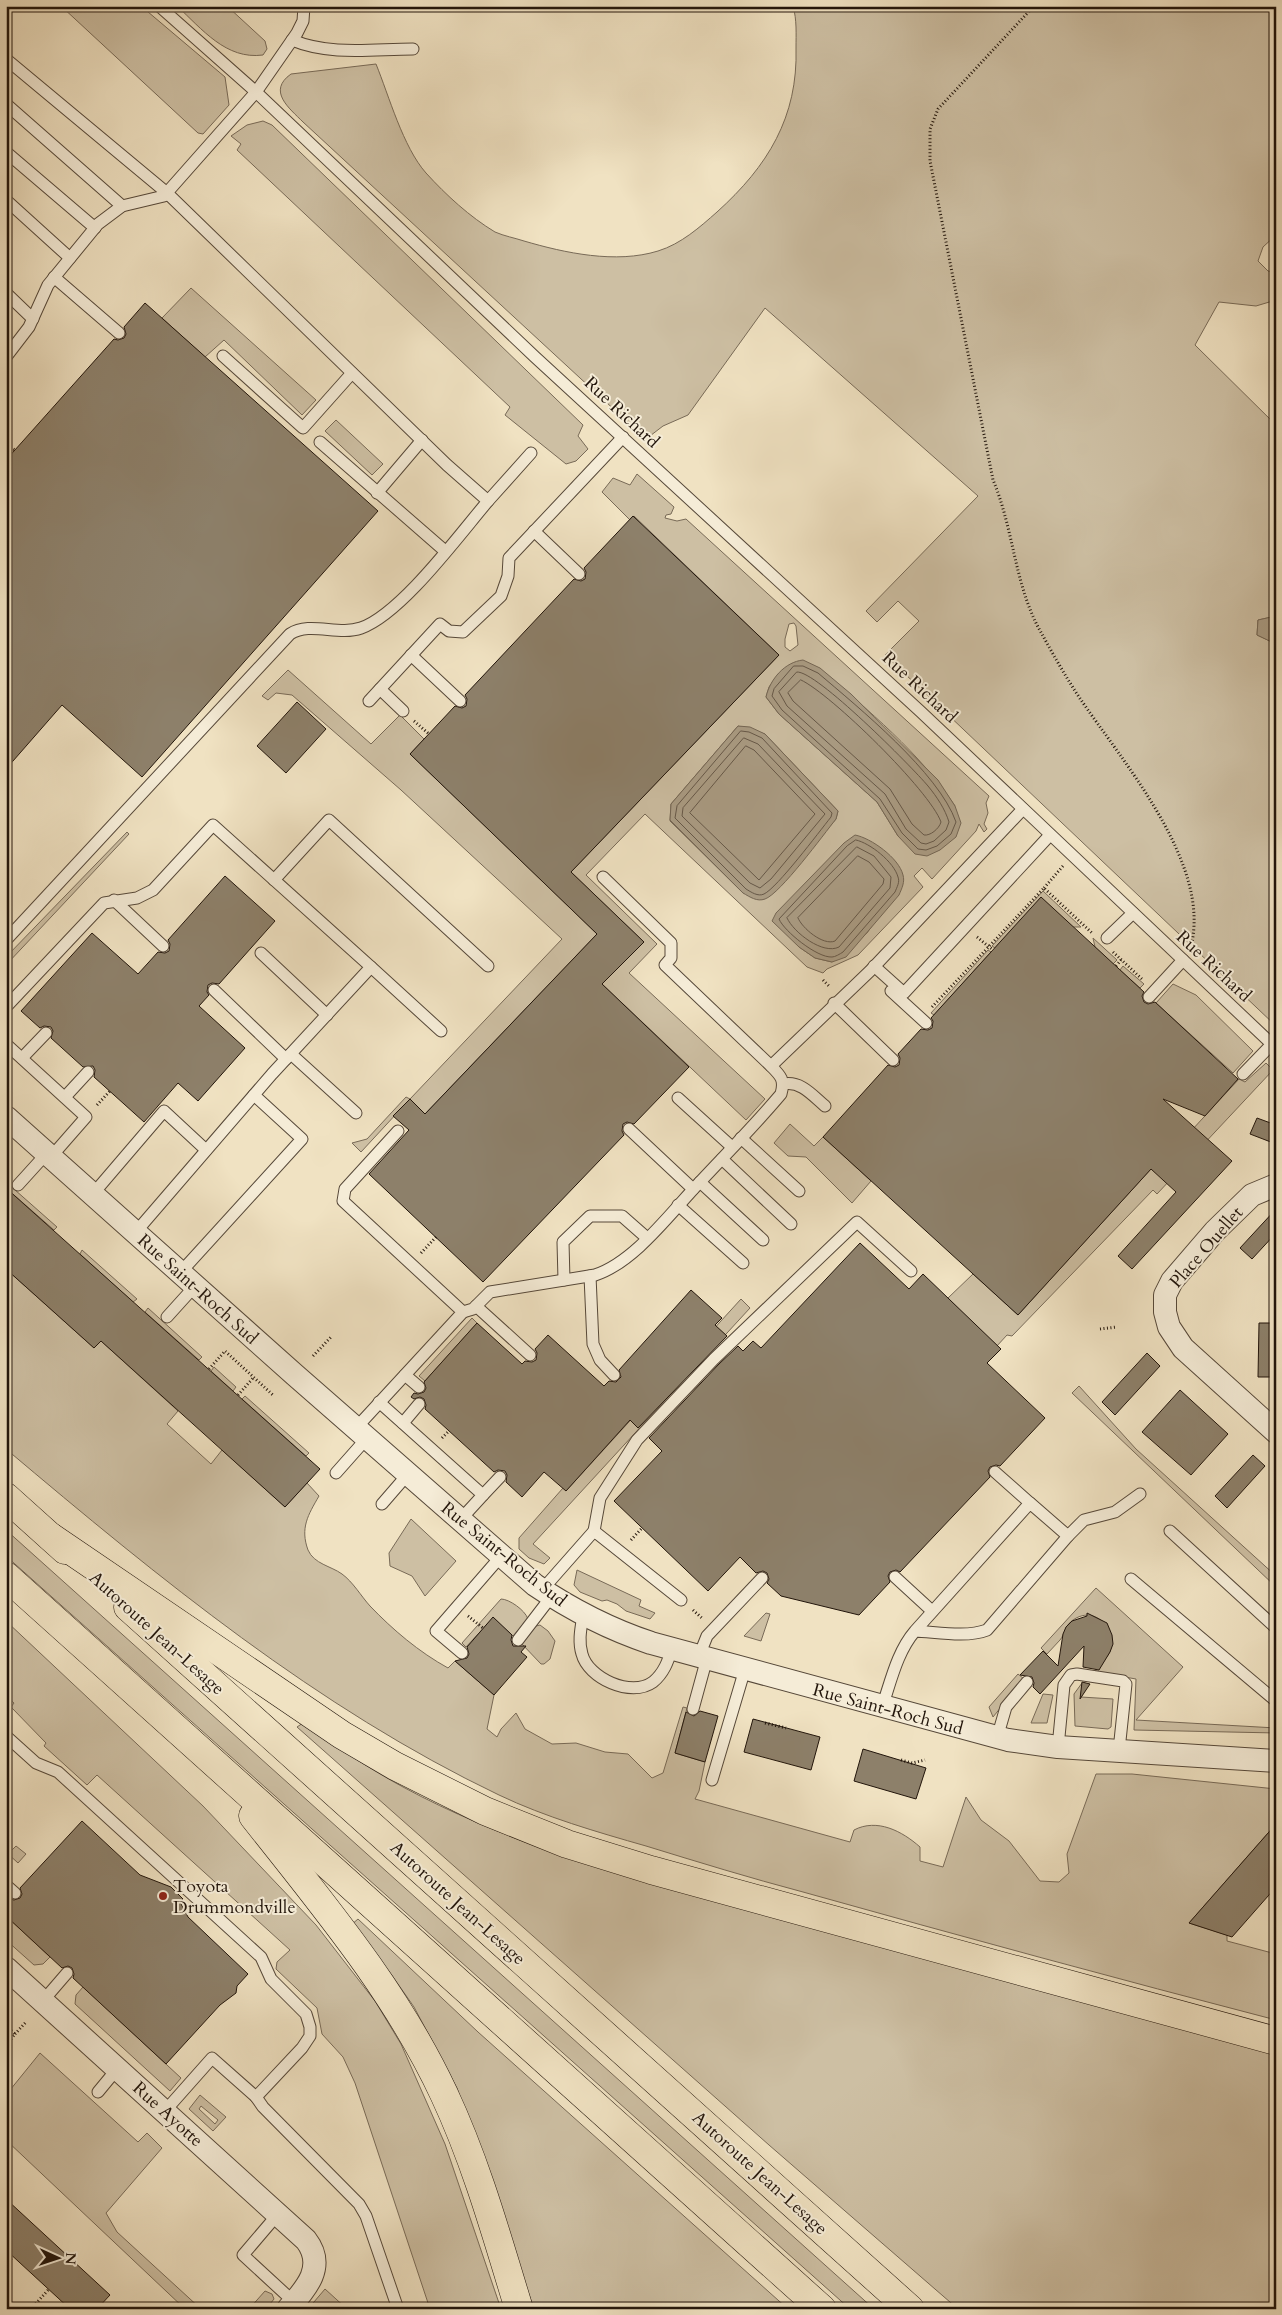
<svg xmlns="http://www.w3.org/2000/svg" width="1282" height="2315" font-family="Cardo,serif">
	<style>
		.green { fill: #cdbfa3; stroke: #786a57; fill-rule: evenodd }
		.water { fill: #aa9c84; stroke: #746654 }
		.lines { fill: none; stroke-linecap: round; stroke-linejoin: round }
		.shore { stroke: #665848; stroke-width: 1 }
		.building { fill: #8d806a; stroke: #22150b }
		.lane-casing { stroke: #564839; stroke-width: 13 }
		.street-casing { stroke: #564839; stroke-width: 24 }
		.highway-casing { stroke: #22150b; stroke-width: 29 }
		.path { stroke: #22150b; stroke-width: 3; stroke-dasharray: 1 2.5; stroke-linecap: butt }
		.lane { stroke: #f5ecd7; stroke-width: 11 }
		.street { stroke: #f5ecd7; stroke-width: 22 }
		.highway { stroke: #f0e2c2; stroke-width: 28 }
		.poi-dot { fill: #8f2418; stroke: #f5ecd7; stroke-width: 2 }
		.labels { text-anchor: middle; stroke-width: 4; stroke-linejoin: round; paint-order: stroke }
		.street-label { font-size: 18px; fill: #22150b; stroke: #f5ecd7 }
		.poi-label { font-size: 18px; fill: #22150b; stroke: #f5ecd7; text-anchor: start }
	</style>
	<rect width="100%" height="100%" fill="#f0e2c2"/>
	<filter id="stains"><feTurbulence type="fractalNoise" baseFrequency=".004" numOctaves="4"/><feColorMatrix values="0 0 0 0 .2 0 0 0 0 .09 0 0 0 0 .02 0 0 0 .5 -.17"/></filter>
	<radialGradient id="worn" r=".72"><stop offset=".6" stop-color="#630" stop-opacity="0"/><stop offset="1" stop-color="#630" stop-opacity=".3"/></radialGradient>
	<g class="green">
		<path d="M61 6H141L225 77 229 105 203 134 198 133Z"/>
		<path d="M177 6H227L265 41 267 49 263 55C226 60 202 29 177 6Z"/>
		<path d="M793 6H1276V235L1263 247 1258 261 1268 271 1276 273V300L1256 306 1219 302 1195 345 1276 425V616L1258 620 1257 635 1276 644V959L1272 964 1276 984V1026L885 655 919 621 898 601 877 622 866 611 978 496 765 308 688 415 663 426 646 439 303 122C289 108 267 91 291 74L376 64C389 96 403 147 426 173 446 195 470 217 495 232 504 236 515 238 524 241 565 253 616 264 658 251 681 244 700 227 717 212 768 166 798 117 796 48 796 34 797 20 793 6Z"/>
		<path d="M263 121 272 125 583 425 578 436 588 449 576 461 566 464 505 415 510 407 237 150 241 144 231 136 247 125Z"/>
		<path d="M191 288 316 400 302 415 224 340 205 357 162 318Z"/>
		<path d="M336 420 383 464 372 475 325 431Z"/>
		<path d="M637 474 674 507 671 514 666 515 665 518 677 521 686 519 989 796 986 803 988 813 984 824 987 829 984 832 979 824 976 831 932 879 922 868 914 876 923 887 858 955 827 969 823 973 807 967 645 814 586 875 657 944 629 973 765 1099 746 1120 602 984 644 942 571 872 779 655 634 516 630 520 602 492 613 478 630 485ZM794 623 796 626 798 645 790 651 785 647V639L789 624ZM820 669C868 710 920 753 955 806L898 836 877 802 779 714 766 697 769 687 779 673ZM738 726 765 734 838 811 836 819 779 887 743 893 670 821 671 804ZM876 920 867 933 832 962 815 958 799 947Z"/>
		<path d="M288 670 371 744 400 715 424 739 410 754 597 934 425 1114 410 1099 361 1152 352 1143 367 1139 406 1097 410 1099 562 939 401 790 292 695 276 693 268 700 262 696Z"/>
		<path d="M127 832 129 834 6 965V957Z"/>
		<path d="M1043 891 1081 927H1073L1041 898 995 948 992 946Z"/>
		<path d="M1093 938 1117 960 1113 964 1095 947Z"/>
		<path d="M988 950 991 952 934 1015 931 1013Z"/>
		<path d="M1123 966 1144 984 1140 988 1120 970Z"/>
		<path d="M1173 984 1196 995 1253 1051 1233 1073 1156 1003Z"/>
		<path d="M1266 1063 1273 1070 1157 1194 1153 1190 1012 1336 1007 1335 996 1347 948 1298 973 1274 1018 1315 1151 1169 1191 1131 1239 1079 1245 1082Z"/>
		<path d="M790 1124 814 1146 823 1137 871 1181 852 1203 806 1157 788 1156 774 1143Z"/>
		<path d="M6 1182 57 1227 54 1230 6 1188Z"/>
		<path d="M82 1250 137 1299 133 1302 80 1254Z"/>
		<path d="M6 1269 94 1348 101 1341 178 1411 167 1424 211 1464 222 1450 285 1507 307 1483 319 1496C308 1515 300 1528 308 1550 314 1564 331 1566 342 1574 353 1582 361 1596 370 1606 393 1630 419 1652 448 1668L455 1661 494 1695 487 1729 497 1737 501 1729 516 1713 525 1729 552 1744 576 1743 605 1752 628 1754 652 1778 663 1773 683 1707 687 1708 675 1753 705 1762 699 1791 695 1799 850 1842 854 1830C877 1818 902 1831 920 1847V1861L943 1867 966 1797 981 1820 1009 1841 1040 1881 1059 1882 1069 1873 1067 1854 1096 1774H1132L1276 1789V1824L1189 1923 1227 1935V1941L1276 1954V2020C1118 1979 960 1936 803 1892 750 1878 698 1862 646 1846 597 1832 545 1817 499 1795 317 1708 159 1578 6 1449Z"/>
		<path d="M741 1299 750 1308 533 1544 550 1558 544 1564 529 1558 519 1549V1538L563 1488 566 1491Z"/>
		<path d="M148 1308 202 1357 199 1360 145 1312Z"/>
		<path d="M472 1318 477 1323 425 1381 419 1376Z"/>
		<path d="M214 1367 236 1387 233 1391 211 1371Z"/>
		<path d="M1079 1386 1136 1449 1276 1576V1587L1072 1393Z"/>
		<path d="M245 1396 309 1453 306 1456 242 1399Z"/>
		<path d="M411 1519 456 1561 425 1596 412 1576 390 1566 389 1553Z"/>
		<path d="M6 1530 874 2309H850L6 1556Z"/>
		<path d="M577 1570 641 1600 639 1606 655 1613 650 1619 626 1611 617 1604 607 1600 602 1601 580 1592 574 1585Z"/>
		<path d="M1096 1588 1183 1667 1136 1720 1276 1728V1733L1134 1730 1136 1679 1096 1672 1095 1665C1130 1652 1103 1599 1073 1620 1065 1625 1065 1634 1060 1640 1056 1645 1051 1649 1047 1654L1041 1648Z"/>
		<path d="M501 1599C509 1599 525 1610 528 1619L513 1636 493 1618 466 1647 462 1643Z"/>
		<path d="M766 1613 770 1614 761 1641 744 1636Z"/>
		<path d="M6 1621 203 1806 316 1925 375 2001 401 2044 445 2144 501 2309H430L355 2083 343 2057 322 2034 317 2008 276 1969 277 1962 290 1950 97 1775 87 1785 44 1746 46 1743 11 1707 14 1703 6 1696Z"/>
		<path d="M540 1625 548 1631 555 1641 550 1659 544 1664H541L521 1643 536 1626Z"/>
		<path d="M1018 1674 1024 1679 993 1717 989 1707Z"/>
		<path d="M1082 1683 1081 1697 1113 1699 1111 1727 1108 1729 1075 1726 1074 1694Z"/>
		<path d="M1043 1694 1053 1695 1047 1723H1031Z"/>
		<path d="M303 1723C335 1746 368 1768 403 1787 451 1813 503 1834 554 1853L1276 2055V2309H958L769 2145 297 1727Z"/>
		<path d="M6 1846 12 1850 16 1846 26 1854 18 1863 6 1852Z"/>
		<path d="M6 1916 50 1957 43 1964 34 1965 6 1940Z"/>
		<path d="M358 1919 478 2032 788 2309H534L457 2088 414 2007 391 1974 351 1925Z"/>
		<path d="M83 1987 181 2078 170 2091 75 2004 76 1995Z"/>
		<path d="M40 2053 138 2142 147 2133 162 2148 106 2213 117 2232 201 2309H185L6 2140V2095Z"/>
		<path d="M200 2095 226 2117 213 2131 189 2109ZM201 2106 218 2120 215 2124 199 2109Z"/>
		<path d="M325 2289 347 2309H308Z"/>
		<path d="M265 2291 272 2294 274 2299 266 2309H249Z"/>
	</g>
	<g class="water">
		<path d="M1276 616V644L1257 635 1258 620Z"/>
		<path d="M803 660 820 668 851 694 938 780 955 806 961 823 956 837 940 850 927 856 915 854 898 836 877 802 779 714 766 697C770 679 785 662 803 660Z"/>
		<path d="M738 726 750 727 765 734 838 811 836 819C824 834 780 894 765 899 757 902 750 897 743 893L670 820 671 804Z"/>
		<path d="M855 835C871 838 899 858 903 875 905 882 902 888 899 895L846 957 832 962 815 958 799 947 772 921 776 913 844 843Z"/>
	</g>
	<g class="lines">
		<g class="shore">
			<path d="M794 666H803L818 673C858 707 939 773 956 822L951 834 937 846 926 850 918 849 902 833 880 799 782 710 772 696 774 689Z"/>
			<path d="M797 672C816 670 912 767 928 786 937 797 945 809 949 822L946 830 934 841 926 844 921 843 906 829 885 794 787 706 779 692Z"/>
			<path d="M801 680C831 694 930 791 941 822 939 829 930 836 924 835L912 824 890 789 793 701 788 693Z"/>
			<path d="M741 731 749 732 762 738 832 813 831 817C819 832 777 888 764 894 758 897 751 892 746 889L675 818 677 806Z"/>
			<path d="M744 738 758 744 825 814 771 879 760 888 750 883 682 816 683 808Z"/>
			<path d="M746 746 754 750 815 814 759 880 690 813Z"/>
			<path d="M856 840C870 843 894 862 898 877 900 882 897 887 895 892L843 952C840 954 835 957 832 957 817 958 784 931 779 919L847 846Z"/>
			<path d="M857 847 874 856 891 877 890 888 839 947C823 955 794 933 787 918Z"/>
			<path d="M858 856 869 862 884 879 883 884 835 941C823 946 802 928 798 918Z"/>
		</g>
	</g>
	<g class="building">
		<path d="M145 303 378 511 142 777 62 705 6 769V460L114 339 118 340 124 338 126 334 124 327Z"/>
		<path d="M633 516 779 655 571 872 644 942 602 984 689 1067 634 1124 627 1122 623 1124 622 1131 624 1135 483 1282 369 1174 409 1130 393 1116 410 1099 425 1114 597 934 410 754 455 706 462 708 466 706 467 699 465 695 574 579 581 581 585 579 586 572 584 568Z"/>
		<path d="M297 702 326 729 286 773 257 746Z"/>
		<path d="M225 876 275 921 219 984 212 983 208 985 207 992 209 995 199 1006 245 1048 198 1101 178 1083 144 1122 94 1077 95 1070 93 1066 83 1067 51 1038 53 1031 51 1027 44 1026 40 1028 21 1011 92 933 138 974 158 952 165 953 169 951 170 944 168 940Z"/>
		<path d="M1041 897 1144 992 1142 996 1144 1002 1148 1004 1155 1002 1238 1079 1205 1116 1163 1099 1232 1161 1132 1269 1118 1256 1176 1192 1151 1169 1018 1315 823 1137 888 1065 895 1067 899 1065 900 1058 898 1054 921 1029 928 1030 932 1028 933 1021 931 1018Z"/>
		<path d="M1257 1118 1276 1125V1144L1250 1134Z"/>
		<path d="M6 1188 320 1469 285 1507 101 1341 94 1348 6 1269Z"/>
		<path d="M1276 1209V1233L1252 1259 1240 1248Z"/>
		<path d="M860 1243 909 1289 923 1274 1001 1349 987 1363 1045 1418 1000 1466 996 1465 990 1467 988 1471 990 1477 900 1572 896 1570 890 1572 888 1576 890 1582 859 1615 781 1596 767 1583 769 1579 767 1573 763 1571 756 1573 740 1557 708 1591 614 1501 662 1451 649 1438 719 1364 738 1346 743 1351 753 1341 761 1348Z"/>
		<path d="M691 1290 722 1318 715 1325 727 1336 638 1428 630 1420 566 1491 544 1472 522 1497 506 1482 507 1475 505 1471 498 1470 494 1472 425 1409 426 1405 424 1399 420 1397 414 1399 411 1397 414 1393 418 1394 424 1392 426 1388 424 1382 477 1323 522 1364 525 1361 532 1362 536 1360 537 1353 535 1349 548 1335 604 1386 609 1381 616 1382 621 1377 619 1370Z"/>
		<path d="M1259 1323H1275V1377H1258Z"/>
		<path d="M1147 1353 1160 1366 1115 1415 1102 1402Z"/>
		<path d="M1180 1390 1228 1434 1191 1475 1142 1432Z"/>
		<path d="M1253 1455 1265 1466 1227 1508 1215 1496Z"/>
		<path d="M1087 1613 1107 1623 1112 1635 1113 1644 1110 1652 1099 1670 1083 1667 1084 1646 1040 1694 1033 1687 1034 1683 1032 1677 1020 1675 1043 1651 1058 1666 1063 1634 1066 1627 1072 1621 1087 1616Z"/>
		<path d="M493 1617 512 1635 511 1640 513 1646H526L521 1652 527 1657 494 1695 455 1661 467 1658 469 1654 467 1647Z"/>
		<path d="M1082 1682 1090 1684 1080 1699Z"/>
		<path d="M700 1711 718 1716 705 1762 675 1753 686 1712 694 1716Z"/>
		<path d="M753 1719 820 1737 811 1770 744 1752Z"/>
		<path d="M863 1749 926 1768 916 1799 854 1781Z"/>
		<path d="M82 1821 140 1875 171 1887 183 1899 180 1902 188 1917 248 1974 237 1986 236 1993 220 2005 166 2064 73 1978 74 1974 72 1968 68 1966 62 1968 6 1916V1902L10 1899 14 1900 20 1898 22 1894 20 1888Z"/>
		<path d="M1276 1824V1887L1232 1937 1189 1923Z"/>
		<path d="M6 2199 110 2295 97 2309H70L6 2250Z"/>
	</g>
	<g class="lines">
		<defs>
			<g id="lane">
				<path d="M159 6 256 92 535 357 921 712 1276 1048"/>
				<path d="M292 40C330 56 373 49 413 49"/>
				<path d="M6 59 167 193 447 465 488 501C459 535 401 614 361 628 338 636 310 621 290 634L6 940"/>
				<path d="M6 104 122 206"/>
				<path d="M6 152 95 228"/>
				<path d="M6 200 70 258"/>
				<path d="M54 277 119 333"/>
				<path d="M6 293 33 319"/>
				<path d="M223 356 303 428 352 373"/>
				<path d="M6 357 29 327 48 285 98 224 122 206 164 196 256 92 297 33 303 21 304 6"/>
				<path d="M320 442 445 551"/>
				<path d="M377 493 422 440"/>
				<path d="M488 501 531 453"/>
				<path d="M534 531 579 574"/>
				<path d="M411 655 460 701"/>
				<path d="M380 689 403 711"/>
				<path d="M369 701 440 624 449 631 463 632 501 596 508 576 509 558 623 437"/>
				<path d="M603 877 671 943V958L665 965 771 1066 870 971 1023 809"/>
				<path d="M274 880 329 820 488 966"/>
				<path d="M114 900 163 946"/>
				<path d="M1107 938 1133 913"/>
				<path d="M261 953 327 1015"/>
				<path d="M874 966 904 993 1050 835"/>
				<path d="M371 967 441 1031"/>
				<path d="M214 990 286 1059"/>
				<path d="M891 991 926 1023"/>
				<path d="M1149 997 1183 960"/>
				<path d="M834 1003 893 1060"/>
				<path d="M6 1007 104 903 137 898 153 890 213 825 371 967 272 1074 135 1233"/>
				<path d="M6 1044 86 1117 51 1157"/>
				<path d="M291 1054 356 1113"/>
				<path d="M22 1058 46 1033"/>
				<path d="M1243 1074 1272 1044"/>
				<path d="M784 1084C801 1081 812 1095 825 1106"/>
				<path d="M65 1097 88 1072"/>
				<path d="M678 1098 732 1147"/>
				<path d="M629 1129 693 1189"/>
				<path d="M741 1138 799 1191"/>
				<path d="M722 1159 791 1224"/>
				<path d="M700 1182 763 1240"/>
				<path d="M18 1185 47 1153"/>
				<path d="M93 1194 164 1111 206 1150"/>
				<path d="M678 1205 743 1263"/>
				<path d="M180 1273 302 1139 254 1095"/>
				<path d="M590 1276 593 1344 600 1360 614 1375"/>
				<path d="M564 1280 563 1242 590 1216H622L647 1238"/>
				<path d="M476 1306 530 1355"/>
				<path d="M463 1312 473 1309 490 1292 595 1275C635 1262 671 1212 700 1182 727 1153 755 1125 781 1094 785 1080 781 1076 771 1066"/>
				<path d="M167 1317 195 1286"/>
				<path d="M405 1375 419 1387"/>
				<path d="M379 1402 483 1495 461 1519"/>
				<path d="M403 1423 419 1404"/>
				<path d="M356 1428 463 1312 343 1201 345 1189 398 1131"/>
				<path d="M995 1472 1030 1503"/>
				<path d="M336 1473 367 1438"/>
				<path d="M483 1495 500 1477"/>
				<path d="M382 1504 408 1474"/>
				<path d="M594 1531 600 1498 637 1440 714 1359 857 1222 911 1271"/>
				<path d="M1170 1531 1276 1628"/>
				<path d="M1068 1536 1084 1520 1115 1512 1140 1494"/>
				<path d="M895 1577 932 1611"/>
				<path d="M1131 1579 1276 1701"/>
				<path d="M542 1590 594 1531 681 1600"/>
				<path d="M583 1615C581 1628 578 1641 582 1654 588 1678 631 1698 653 1682 664 1673 668 1661 672 1649"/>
				<path d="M518 1640 551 1597"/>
				<path d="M462 1653 436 1631 502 1555"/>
				<path d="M699 1656 707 1636 762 1578"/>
				<path d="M882 1707C891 1681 897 1652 915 1631L1030 1503 1068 1536 987 1630C966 1638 937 1632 915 1631"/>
				<path d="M693 1709 707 1658"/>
				<path d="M6 1736 36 1763 58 1772 261 1957 271 1979 306 2014 310 2027V2036L302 2048 256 2097 212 2058 165 2111"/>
				<path d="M997 1738 1006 1707 1027 1682"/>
				<path d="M1058 1747 1064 1685 1071 1675 1077 1674 1123 1681 1126 1684 1119 1750"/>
				<path d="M712 1780 745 1669"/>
				<path d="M6 1885 15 1893"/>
				<path d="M42 2002 67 1973"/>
				<path d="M98 2092 117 2069"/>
				<path d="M256 2097 263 2107 359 2204 366 2216 398 2309"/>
				<path d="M278 2214 243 2255 294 2302"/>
			</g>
			<g id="street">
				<path d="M6 1117 295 1375 535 1585C572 1610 609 1629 651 1643L1008 1740 1058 1747 1276 1761"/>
				<path d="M1276 1185 1252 1195 1215 1231 1172 1281 1165 1295V1312L1169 1327 1183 1348 1276 1432"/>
				<path d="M6 1968 306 2240C326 2266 307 2288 288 2309"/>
			</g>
			<g id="highway">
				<path d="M6 1497 65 1550"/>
				<path d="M51 1537 342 1735 395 1766 485 1811 567 1844 651 1870 1276 2041"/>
				<path d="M6 1576 822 2309"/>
				<path d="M128 1607 910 2309"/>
				<path d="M253 1816C323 1905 396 1991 444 2094 476 2162 497 2237 519 2309"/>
			</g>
		</defs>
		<use href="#lane" class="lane-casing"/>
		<use href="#street" class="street-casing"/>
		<use href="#highway" class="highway-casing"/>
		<g class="path">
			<path d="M1034 6 938 109 930 129V161L993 480C1013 527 1014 579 1037 625 1050 649 1064 674 1079 697 1122 761 1212 864 1191 946"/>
			<path d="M6 454 11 448 15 450"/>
			<path d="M414 721 429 734"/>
			<path d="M1044 888 1063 866"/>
			<path d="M977 937 993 950"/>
			<path d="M1113 952 1143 980"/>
			<path d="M1116 966 1121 960"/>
			<path d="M823 980 830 987"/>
			<path d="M932 1007 1044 888 1092 933"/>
			<path d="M97 1105 110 1091"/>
			<path d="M421 1253 436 1237"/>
			<path d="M1100 1329 1117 1327"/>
			<path d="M313 1356 332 1336"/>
			<path d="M209 1369 225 1351 274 1396"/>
			<path d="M238 1395 254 1377"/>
			<path d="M442 1438 449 1431"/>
			<path d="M631 1540 642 1528"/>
			<path d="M693 1610 703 1619"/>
			<path d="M468 1616 483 1628"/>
			<path d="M765 1723 786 1728"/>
			<path d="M901 1760 912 1763 925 1760"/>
			<path d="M6 2026 15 2034 11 2039"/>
			<path d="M15 2034 26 2022"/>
			<path d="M6 2264 13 2257"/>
			<path d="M31 2309 49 2289"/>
		</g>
		<use href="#lane" class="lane"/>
		<use href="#street" class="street"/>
		<use href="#highway" class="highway"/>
	</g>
	<circle class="poi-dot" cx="163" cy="1896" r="5"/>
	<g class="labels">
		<g class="street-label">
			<text transform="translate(622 412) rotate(43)" y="6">Rue Richard</text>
			<text transform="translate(920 687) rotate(43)" y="6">Rue Richard</text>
			<text transform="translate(1214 966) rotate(43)" y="6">Rue Richard</text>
			<text transform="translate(1206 1247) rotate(-49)" y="6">Place Ouellet</text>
			<text transform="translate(198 1289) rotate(42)" y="6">Rue Saint-Roch Sud</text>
			<text transform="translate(504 1554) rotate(39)" y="6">Rue Saint-Roch Sud</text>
			<text transform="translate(157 1633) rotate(42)" y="6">Autoroute Jean-Lesage</text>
			<text transform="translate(888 1709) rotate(15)" y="6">Rue Saint-Roch Sud</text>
			<text transform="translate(458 1903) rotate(42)" y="6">Autoroute Jean-Lesage</text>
			<text transform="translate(168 2114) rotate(42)" y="6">Rue Ayotte</text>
			<text transform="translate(760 2173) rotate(42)" y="6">Autoroute Jean-Lesage</text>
		</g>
		<g class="poi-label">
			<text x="173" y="1892">Toyota<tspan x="173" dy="21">Drummondville</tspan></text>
		</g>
	</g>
	<rect width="1282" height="2315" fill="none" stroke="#f0e2c2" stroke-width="25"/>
	<rect x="8" y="8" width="1267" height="2300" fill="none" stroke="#22150b" stroke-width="2.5"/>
	<rect x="12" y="12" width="1257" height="2290" fill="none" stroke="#22150b"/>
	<g transform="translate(58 2258) rotate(93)" stroke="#f5ecd7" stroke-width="4" paint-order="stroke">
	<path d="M0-4L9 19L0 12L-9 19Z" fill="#22150b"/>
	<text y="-8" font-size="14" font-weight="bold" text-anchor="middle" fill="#22150b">N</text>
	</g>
	<rect width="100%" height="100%" filter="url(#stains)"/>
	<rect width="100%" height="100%" fill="url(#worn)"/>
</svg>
